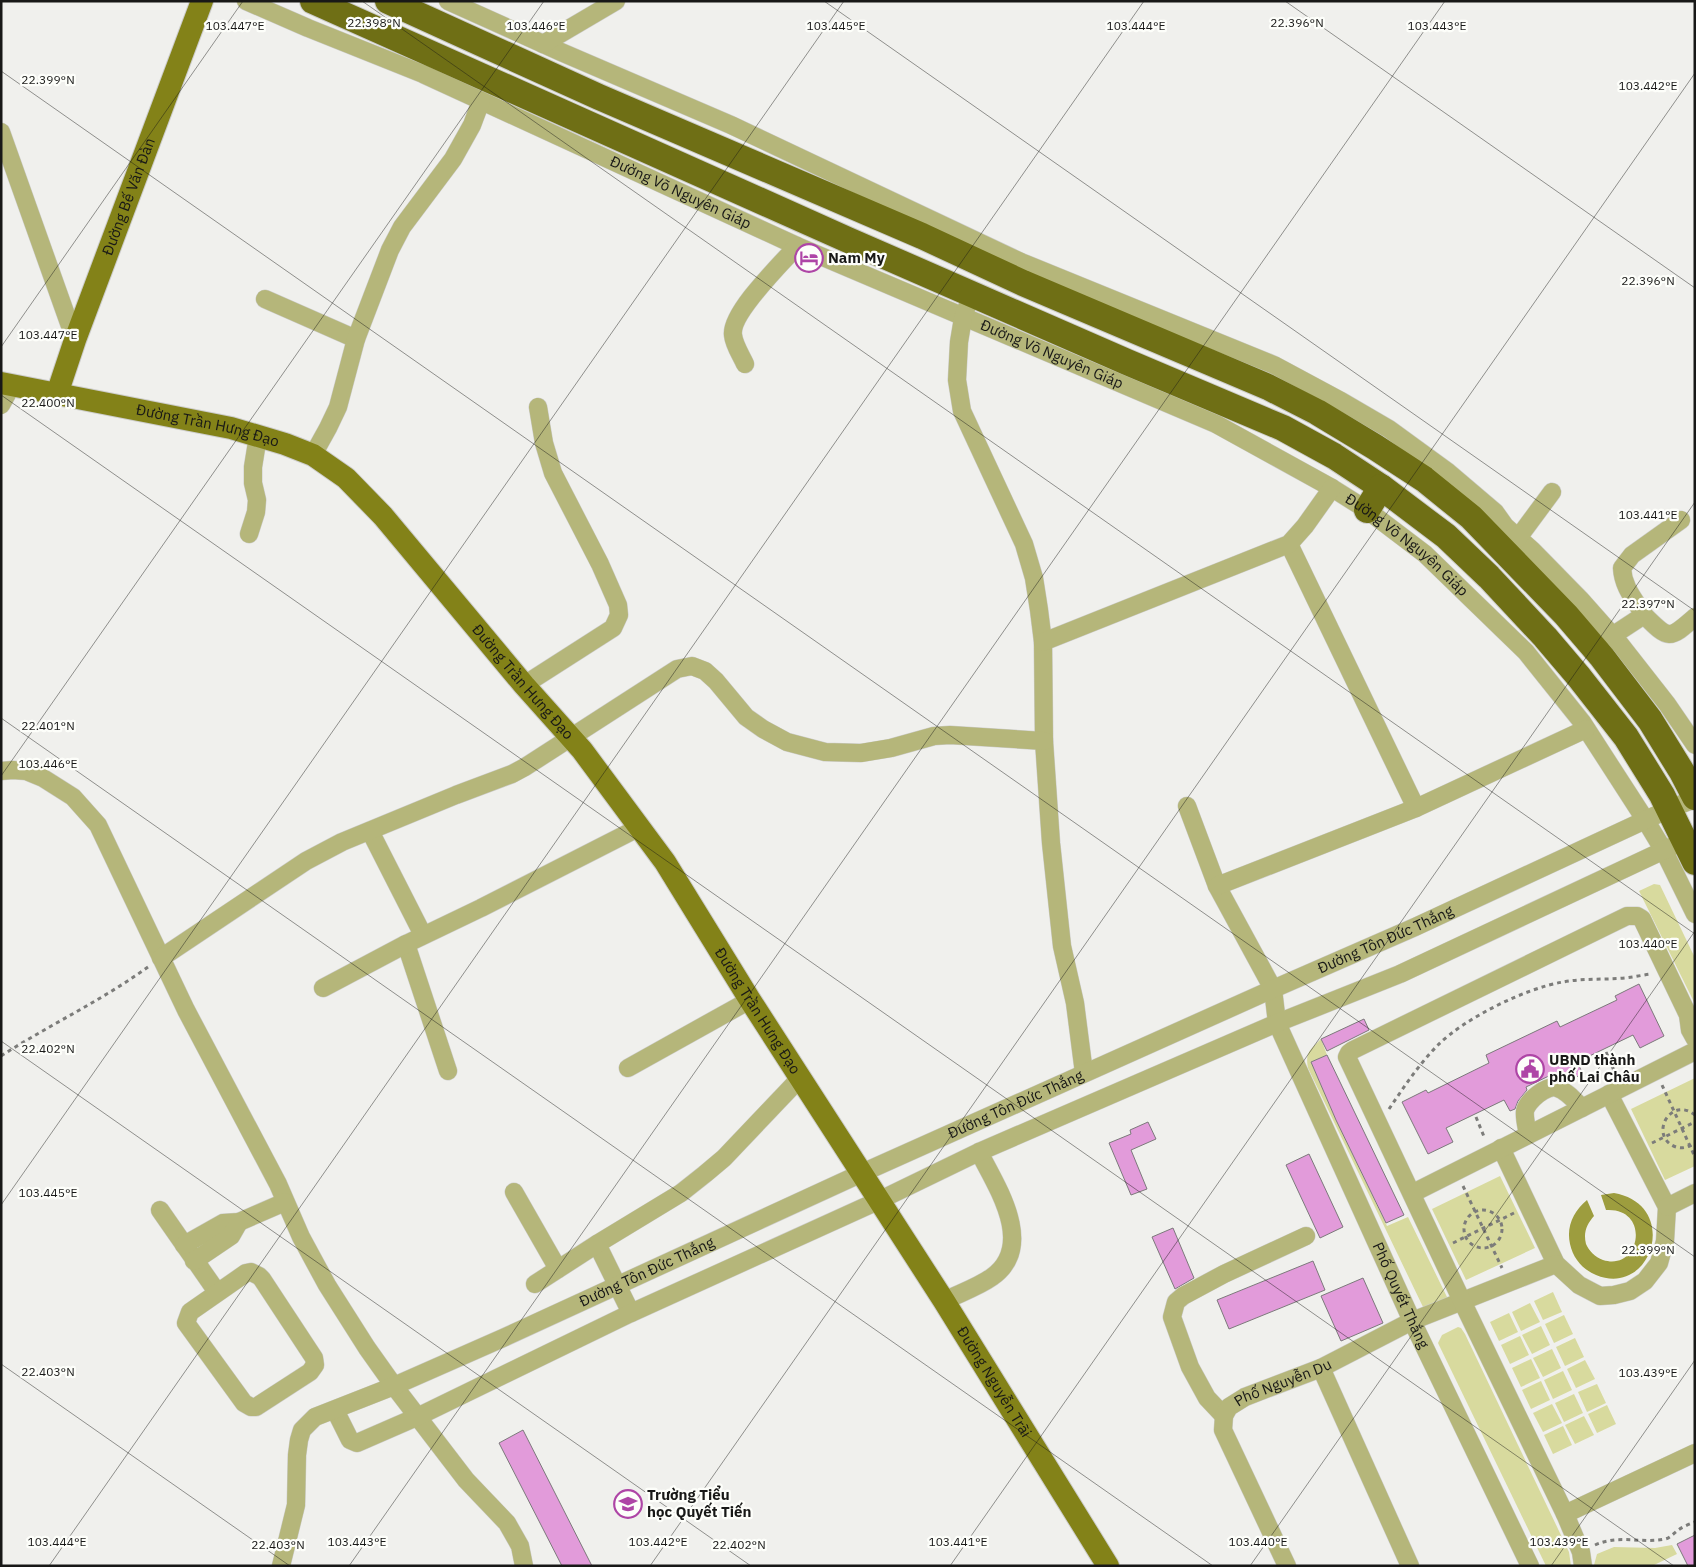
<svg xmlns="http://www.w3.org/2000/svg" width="1696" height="1567" font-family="'IBM Plex Sans',sans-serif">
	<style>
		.green { fill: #d8da9e }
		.water { fill: #9d9d3e }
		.building { fill: #e29bda; stroke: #7c797b }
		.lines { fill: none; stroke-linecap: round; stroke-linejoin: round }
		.minor-casing { stroke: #cdcdcb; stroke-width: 19 }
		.major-casing { stroke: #cdcdcb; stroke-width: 24 }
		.highway-casing { stroke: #cdcdcb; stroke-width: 28 }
		.path { stroke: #7c7c7a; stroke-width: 3; stroke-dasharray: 4 4; stroke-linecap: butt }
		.minor { stroke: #b5b67a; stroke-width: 18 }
		.major { stroke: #838218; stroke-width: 22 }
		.highway { stroke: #6f6f15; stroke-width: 26 }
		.ticks { fill: none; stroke: #181817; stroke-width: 1; stroke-opacity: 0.45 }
		.labels { text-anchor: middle; stroke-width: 4.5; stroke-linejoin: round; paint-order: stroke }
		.street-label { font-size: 15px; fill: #181817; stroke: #fdfefa }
		.poi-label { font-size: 15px; font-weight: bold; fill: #181817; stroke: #fdfefa; text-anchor: start }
		.ticks-label { font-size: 12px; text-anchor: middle; fill: #181817; stroke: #fdfefa; stroke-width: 4.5; stroke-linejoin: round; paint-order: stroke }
	</style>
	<rect width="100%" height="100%" fill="#f0f0ed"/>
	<g class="green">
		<path d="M1654 884 1660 885 1695 958V1004L1639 891Z"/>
		<path d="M1321 1039 1327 1055 1311 1062 1336 1120 1387 1226 1408 1217 1447 1297 1446 1300 1424 1309 1308 1068C1305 1052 1310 1050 1321 1039Z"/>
		<path d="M1695 1078V1166L1665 1180 1631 1109Z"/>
		<path d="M1500 1176 1535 1248 1466 1280 1432 1209Z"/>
		<path d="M1553 1292 1562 1312 1543 1320 1534 1301Z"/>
		<path d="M1530 1303 1540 1322 1521 1331 1512 1312Z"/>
		<path d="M1509 1313 1518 1332 1499 1341 1490 1322Z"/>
		<path d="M1564 1315 1573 1334 1554 1343 1545 1324Z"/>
		<path d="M1541 1326 1550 1345 1532 1354 1522 1335Z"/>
		<path d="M1458 1327 1461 1328 1465 1334 1569 1552 1571 1566H1546L1438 1343 1442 1335Z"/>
		<path d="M1520 1336 1529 1355 1510 1364 1501 1345Z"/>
		<path d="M1575 1338 1584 1357 1565 1366 1556 1347Z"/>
		<path d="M1552 1349 1561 1368 1543 1377 1533 1358Z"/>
		<path d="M1531 1359 1540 1378 1521 1387 1512 1368Z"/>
		<path d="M1585 1360 1595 1379 1576 1388 1567 1369Z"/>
		<path d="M1563 1371 1572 1390 1553 1399 1544 1380Z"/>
		<path d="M1541 1381 1550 1400 1531 1409 1522 1390Z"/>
		<path d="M1597 1384 1606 1403 1587 1412 1578 1392Z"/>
		<path d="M1574 1394 1583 1413 1564 1422 1555 1403Z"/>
		<path d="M1552 1404 1562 1423 1543 1432 1533 1413Z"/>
		<path d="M1607 1405 1616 1424 1597 1433 1588 1414Z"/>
		<path d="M1584 1416 1594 1435 1575 1444 1565 1425Z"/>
		<path d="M1563 1426 1572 1445 1553 1454 1544 1435Z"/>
		<path d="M1672 1545 1677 1554 1652 1566 1594 1565 1597 1554 1614 1547 1655 1548Z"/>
	</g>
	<path class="water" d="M1614 1193C1681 1205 1652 1298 1596 1275 1582 1269 1573 1258 1570 1244 1566 1226 1574 1211 1587 1200L1594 1216C1587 1224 1583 1232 1586 1244 1589 1251 1595 1257 1603 1260 1641 1272 1651 1207 1606 1210L1601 1195Z"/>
	<g class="building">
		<path d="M1639 984 1664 1036 1640 1048 1633 1035 1577 1062 1583 1074 1567 1081 1554 1077 1553 1074 1526 1087 1527 1090 1518 1101 1515 1109 1510 1111 1504 1100 1446 1128 1453 1142 1428 1154 1402 1102 1426 1090 1428 1093 1489 1063 1486 1055 1557 1021 1560 1027 1617 1000 1615 996Z"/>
		<path d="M1364 1019 1369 1030 1327 1051 1321 1039Z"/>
		<path d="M1327 1055 1404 1215 1386 1223 1336 1120 1311 1062Z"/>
		<path d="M1148 1122 1156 1139 1131 1150 1147 1189 1131 1195 1109 1143 1131 1134 1130 1130Z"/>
		<path d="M1309 1154 1343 1227 1320 1238 1286 1165Z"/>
		<path d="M1173 1228 1194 1278 1175 1289 1152 1237Z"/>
		<path d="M1313 1261 1325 1290 1229 1329 1217 1300Z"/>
		<path d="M1363 1278 1383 1323 1341 1341 1321 1296Z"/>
		<path d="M523 1430 592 1566H562L499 1443Z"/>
		<path d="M1695 1535V1566H1688L1677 1544Z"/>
	</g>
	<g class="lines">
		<defs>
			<g id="minor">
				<path id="s1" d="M246 1 308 28 423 74 797 246 1216 424 1332 488 1367 510 1425 554 1526 652 1582 722 1646 821 1664 851 1695 914"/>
				<path d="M448 1 561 52 731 125 1021 262 1274 365 1341 401 1389 429 1448 472 1495 512 1505 526 1532 550 1581 600 1620 644 1667 704 1695 745"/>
				<path d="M543 44 616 1"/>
				<path d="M1 132 75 340"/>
				<path d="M265 299 356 339"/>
				<path d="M966 309 963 318 959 342 957 380 962 411 1024 544 1034 578 1039 610 1043 642 1044 741 1051 843 1062 946 1075 1003 1084 1073"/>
				<path d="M745 364C741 355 734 345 733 335 730 313 782 263 797 246"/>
				<path d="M1 405 12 385"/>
				<path d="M313 455 328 428 338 407 356 339 390 250 402 227 453 159 472 125 481 101"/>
				<path d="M249 534 256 512 257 500 253 483V467L258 436"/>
				<path d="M1518 538 1552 492"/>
				<path d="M1289 544 1416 808"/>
				<path d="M1644 615C1634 599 1623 587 1622 568L1632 555 1681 520"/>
				<path d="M1612 636 1644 615C1669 640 1669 640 1695 617"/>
				<path d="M1043 642 1289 544 1305 526 1332 488"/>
				<path d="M524 685 613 628 619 615 618 605 600 564 553 473 544 443 538 407"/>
				<path d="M1 771 13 770 26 771 43 778 73 797 98 825 186 1010 278 1184 301 1237 327 1285 367 1348 394 1386 466 1480 507 1523 520 1546 524 1566"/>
				<path id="s2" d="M1187 806 1217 886 1273 989 1277 1023 1412 1321 1530 1566"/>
				<path d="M370 831 423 935"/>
				<path d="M1217 886 1416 808 1586 729"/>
				<path d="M406 944 448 1071"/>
				<path d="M161 958 306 861 342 842 456 795 512 774 525 767 677 669 692 666 705 671 716 681 746 717 763 729 787 742 825 752 861 753 891 748 934 736 950 735 1044 741"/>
				<path d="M323 988 406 944 481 908 640 827"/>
				<path d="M628 1068 750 1000"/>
				<path d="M1528 1135C1527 1128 1524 1118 1525 1111 1527 1101 1547 1084 1557 1088 1567 1091 1575 1101 1582 1108"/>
				<path d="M1501 1148 1556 1264 1579 1285 1600 1296 1614 1295 1630 1291 1645 1281 1659 1263 1665 1241 1667 1207 1609 1094"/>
				<path d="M514 1192 558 1269"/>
				<path d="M1413 1193 1695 1051"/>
				<path d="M1667 1207 1695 1193"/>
				<path d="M160 1210 217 1292"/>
				<path d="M597 1244 631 1313"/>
				<path d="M184 1245 223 1223 239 1222 285 1202"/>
				<path d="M194 1261 231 1236 239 1222"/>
				<path d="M251 1272 259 1276 262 1279 314 1358 315 1365 310 1372 256 1407H251L244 1403 186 1323 190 1312 246 1273Z"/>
				<path d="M535 1284 597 1244 681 1193 705 1174 724 1158 801 1077"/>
				<path d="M944 1301C960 1293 978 1287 992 1277 1036 1246 997 1187 979 1152"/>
				<path d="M1321 1368 1410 1566"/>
				<path d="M335 1410 350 1440 357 1443 419 1416 631 1313 880 1200 979 1152 1277 1023 1400 974 1673 846"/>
				<path d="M1224 1416 1207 1398 1190 1367 1172 1317 1176 1302 1183 1296 1224 1274 1306 1236"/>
				<path d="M1565 1514 1695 1453"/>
				<path id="s3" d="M281 1566 296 1505 297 1455 299 1440 302 1430 315 1417 394 1386 503 1338 862 1173 1273 989 1415 927 1669 809 1695 799"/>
				<path id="s4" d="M1287 1566 1223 1430 1224 1416 1229 1407 1245 1397 1321 1368 1412 1321 1556 1264"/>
				<path d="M1583 1566 1581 1552 1565 1514 1462 1301 1347 1057 1349 1053 1353 1050 1627 916H1637L1642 919 1688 1015 1690 1030 1695 1039"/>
			</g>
			<g id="major">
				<path id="s5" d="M1 383 231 428 285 444 313 455 346 478 383 516 524 685 582 750 665 862 750 1000 944 1301 1108 1566"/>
				<path id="s6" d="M57 394 75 340 202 1"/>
			</g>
			<g id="highway">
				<path d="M313 1 848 240 1127 362 1283 428 1334 456 1381 487 1446 536 1489 577 1545 637 1579 677 1626 737 1662 795 1695 862"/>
				<path d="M388 1 599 97 922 236 1023 283 1268 387 1317 412 1375 447 1424 479 1471 517 1566 615 1602 657 1650 720 1682 772 1695 797"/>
				<path d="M1367 510 1381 487"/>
			</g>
		</defs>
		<use href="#minor" class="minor-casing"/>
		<use href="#major" class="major-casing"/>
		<use href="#highway" class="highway-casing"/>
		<g class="path">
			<path d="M1606 1052 1615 1073"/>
			<path d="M1 1056C49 1025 101 1001 148 967"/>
			<path d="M1662 1085 1695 1157"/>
			<path d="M1389 1109C1404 1087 1419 1064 1438 1045 1465 1018 1526 988 1563 982 1584 978 1604 980 1625 978 1634 977 1643 975 1651 974"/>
			<path d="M1695 1115C1670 1095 1648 1137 1676 1147 1683 1149 1689 1147 1695 1143"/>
			<path d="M1476 1117 1485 1139"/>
			<path d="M1652 1143 1695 1122"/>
			<path d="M1463 1186 1502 1268"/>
			<circle cx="1483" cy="1229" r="19"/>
			<path d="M1453 1243 1514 1213"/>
			<path d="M1595 1545C1620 1534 1640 1544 1665 1539 1670 1538 1673 1534 1677 1531 1682 1527 1689 1524 1695 1522"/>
		</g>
		<use href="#minor" class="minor"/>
		<use href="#major" class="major"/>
		<use href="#highway" class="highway"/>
	</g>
	<path class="ticks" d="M362 1 1695 934M824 1 1695 611M1285 1 1695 288M1 71 1695 1257M1 347 243 1M1 395 1674 1566M1 718 1213 1566M1 776 544 1M1 1041 751 1566M1 1205 844 1M1 1364 290 1566M49 1566 1144 1M349 1566 1445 1M650 1566 1695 73M950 1566 1695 502M1250 1566 1695 931M1551 1566 1695 1360"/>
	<defs>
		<symbol id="hotel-ring" viewBox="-11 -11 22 22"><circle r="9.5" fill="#fdfefa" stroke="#ae45a6" stroke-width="1.5"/><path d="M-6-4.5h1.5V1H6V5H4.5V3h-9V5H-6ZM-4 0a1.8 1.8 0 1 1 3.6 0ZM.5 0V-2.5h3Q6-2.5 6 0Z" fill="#ae45a6"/></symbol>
		<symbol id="civic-ring" viewBox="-11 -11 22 22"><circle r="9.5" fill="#fdfefa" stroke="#ae45a6" stroke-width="1.5"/><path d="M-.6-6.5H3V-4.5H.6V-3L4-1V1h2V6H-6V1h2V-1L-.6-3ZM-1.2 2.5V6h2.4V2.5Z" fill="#ae45a6"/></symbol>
		<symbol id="school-ring" viewBox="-11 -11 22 22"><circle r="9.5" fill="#fdfefa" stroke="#ae45a6" stroke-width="1.5"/><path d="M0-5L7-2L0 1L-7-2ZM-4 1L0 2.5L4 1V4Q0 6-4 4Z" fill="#ae45a6"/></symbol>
	</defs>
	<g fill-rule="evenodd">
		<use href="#hotel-ring" x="793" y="242" width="32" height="32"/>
		<use href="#civic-ring" x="1514" y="1053" width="32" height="32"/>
		<use href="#school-ring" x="612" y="1488" width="32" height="32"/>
	</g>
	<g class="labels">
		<g class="street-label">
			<text dy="5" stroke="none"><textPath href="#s1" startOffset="475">Đường Võ Nguyên Giáp</textPath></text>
			<text dy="5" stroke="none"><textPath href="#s6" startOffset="210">Đường Bế Văn Đàn</textPath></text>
			<text dy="5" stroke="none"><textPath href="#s1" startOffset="880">Đường Võ Nguyên Giáp</textPath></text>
			<text dy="5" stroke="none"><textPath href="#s5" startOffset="211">Đường Trần Hưng Đạo</textPath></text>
			<text dy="5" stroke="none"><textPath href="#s1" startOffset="1285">Đường Võ Nguyên Giáp</textPath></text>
			<text dy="5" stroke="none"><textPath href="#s5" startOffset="631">Đường Trần Hưng Đạo</textPath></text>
			<text dy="5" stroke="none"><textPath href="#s3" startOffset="1329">Đường Tôn Đức Thắng</textPath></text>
			<text dy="5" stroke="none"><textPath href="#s5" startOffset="1036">Đường Trần Hưng Đạo</textPath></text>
			<text dy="5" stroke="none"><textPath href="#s3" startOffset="924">Đường Tôn Đức Thắng</textPath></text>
			<text dy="5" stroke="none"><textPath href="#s3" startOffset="519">Đường Tôn Đức Thắng</textPath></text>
			<text dy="5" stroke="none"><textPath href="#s2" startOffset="536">Phố Quyết Thắng</textPath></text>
			<text dy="5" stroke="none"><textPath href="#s5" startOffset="1476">Đường Nguyễn Trãi</textPath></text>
			<text dy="5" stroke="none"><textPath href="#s4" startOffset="234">Phố Nguyễn Du</textPath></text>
		</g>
		<g class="poi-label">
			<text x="828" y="263">Nam My</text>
			<text x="1549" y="1065">UBND thành<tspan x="1549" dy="17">phố Lai Châu</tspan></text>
			<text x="647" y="1500">Trường Tiểu<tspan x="647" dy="17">học Quyết Tiến</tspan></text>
		</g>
	</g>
	<g class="ticks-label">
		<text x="374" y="27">22.398°N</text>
		<text x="1297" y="27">22.396°N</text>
		<text x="235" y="30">103.447°E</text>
		<text x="536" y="30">103.446°E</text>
		<text x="836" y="30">103.445°E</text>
		<text x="1136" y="30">103.444°E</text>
		<text x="1437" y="30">103.443°E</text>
		<text x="48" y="84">22.399°N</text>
		<text x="1648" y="90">103.442°E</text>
		<text x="1648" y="285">22.396°N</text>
		<text x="48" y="339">103.447°E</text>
		<text x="48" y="407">22.400°N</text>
		<text x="1648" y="519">103.441°E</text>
		<text x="1648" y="608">22.397°N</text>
		<text x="48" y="730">22.401°N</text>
		<text x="48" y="768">103.446°E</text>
		<text x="1648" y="948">103.440°E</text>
		<text x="48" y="1053">22.402°N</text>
		<text x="48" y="1197">103.445°E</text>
		<text x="1648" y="1254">22.399°N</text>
		<text x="48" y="1376">22.403°N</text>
		<text x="1648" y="1377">103.439°E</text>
		<text x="57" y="1546">103.444°E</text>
		<text x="357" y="1546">103.443°E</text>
		<text x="658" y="1546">103.442°E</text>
		<text x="958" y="1546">103.441°E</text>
		<text x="1258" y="1546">103.440°E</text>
		<text x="1559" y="1546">103.439°E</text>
		<text x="278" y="1549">22.403°N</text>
		<text x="739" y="1549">22.402°N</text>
	</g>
	<rect width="1696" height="1567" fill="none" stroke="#181817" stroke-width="5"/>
</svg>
